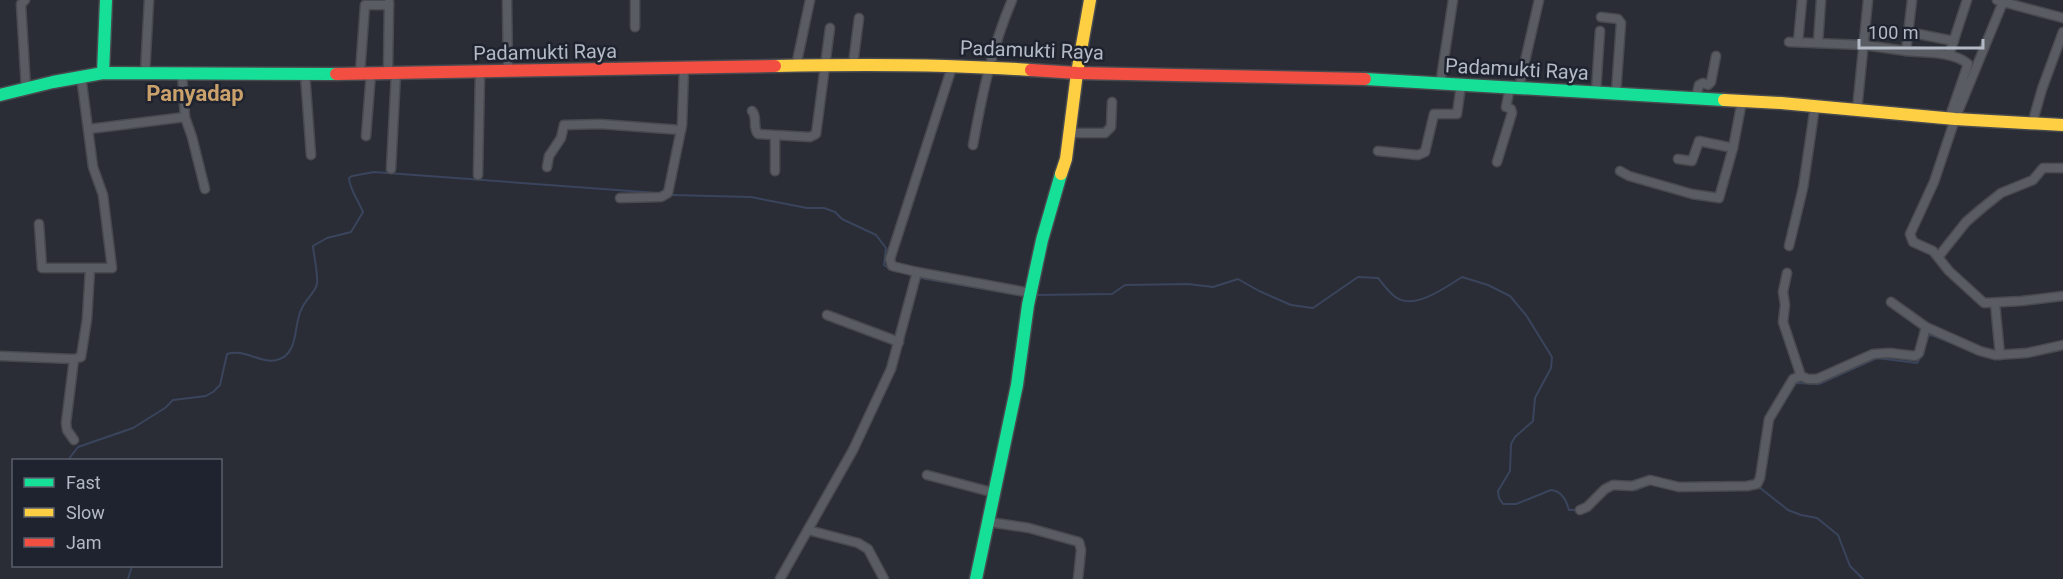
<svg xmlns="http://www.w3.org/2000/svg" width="2063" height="579" font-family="Roboto,sans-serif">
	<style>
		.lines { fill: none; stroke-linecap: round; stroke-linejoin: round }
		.stream { stroke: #3a455d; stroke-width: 2 }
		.street-casing { stroke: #484a4f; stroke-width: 11 }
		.fast-casing { stroke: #484a4f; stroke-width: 15 }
		.slow-casing { stroke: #484a4f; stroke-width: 15 }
		.jam-casing { stroke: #484a4f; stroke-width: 15 }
		.street { stroke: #5a5c63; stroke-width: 8 }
		.fast { stroke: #16e098; stroke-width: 12 }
		.slow { stroke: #ffcf43; stroke-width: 12 }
		.jam { stroke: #f24e42; stroke-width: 12 }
		.labels { text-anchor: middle; stroke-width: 5; stroke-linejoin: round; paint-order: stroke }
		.street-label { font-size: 20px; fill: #b4b9c6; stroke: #1e232f }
		.quarter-label { font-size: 22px; font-weight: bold; fill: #caa06b; stroke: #1e232f }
	</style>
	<rect width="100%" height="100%" fill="#2a2d35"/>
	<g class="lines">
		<g class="stream">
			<path d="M671 195 751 197 807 208H824L835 212 842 219 876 235 886 248 884 265 889 268"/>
			<path d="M905 273 926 279 1020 295"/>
			<path d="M1035 295 1112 294 1125 285 1188 284 1213 287 1238 279 1259 291 1291 305 1313 308 1358 277 1378 278C1383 284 1388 291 1394 296 1413 312 1446 287 1462 277L1488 285 1510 296 1526 315 1552 357 1551 368 1535 398 1533 421 1515 437 1511 444 1510 471 1498 491 1499 498 1503 504H1516L1551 490C1562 491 1566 500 1569 510H1577"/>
			<path d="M1927 338V335L1934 336 1959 346"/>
			<path d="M1773 419 1796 383 1819 384 1877 358 1917 363 1922 355"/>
			<path d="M68 460 78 447 133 428 165 408 173 400 206 396 213 392 220 385 227 354C244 348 260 364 277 360 300 354 293 323 302 308 305 300 315 293 317 284 318 272 314 258 313 246L327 238 351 232 363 212C359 202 349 188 349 178L352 176 374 172 657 193"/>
			<path d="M1759 487 1788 510 1801 515 1817 518 1838 535 1850 566 1863 579"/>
			<path d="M1631 490H1637L1642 487"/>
			<path d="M128 579 132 566"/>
		</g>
		<defs>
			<g id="street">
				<path d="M25 0 21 4 26 89"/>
				<path d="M507 0 508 72"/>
				<path d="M1912 0 1906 51C1925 53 1953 51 1968 64L1949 119"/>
				<path d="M1997 0 2003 2 1955 119 1934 182 1910 234 1913 242 1933 251 1949 271 1984 303 2021 301 2063 296"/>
				<path d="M2003 2 2063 18"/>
				<path d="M1601 17 1618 19 1621 23 1616 93"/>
				<path d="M635 27V0"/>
				<path d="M1908 32 1954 41"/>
				<path d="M1789 42 1864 45 1906 51"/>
				<path d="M1798 42 1802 0"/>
				<path d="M1818 43 1821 0"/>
				<path d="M1949 55 1967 0"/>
				<path d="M853 64 859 18"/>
				<path d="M796 66 810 0"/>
				<path d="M360 73 365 5H389"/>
				<path d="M388 73 389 2"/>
				<path d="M145 74 149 0"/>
				<path d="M182 74 185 117 192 137 205 189"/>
				<path d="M305 74 311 155"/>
				<path d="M1440 85 1453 0"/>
				<path d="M1519 87 1539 0"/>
				<path d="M1596 92 1600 31"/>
				<path d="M1696 98 1699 85 1703 83 1708 85 1711 82 1716 56"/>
				<path d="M1857 110 1868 0"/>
				<path d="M752 111C758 117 752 127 758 134L810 137 816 134 830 28"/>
				<path d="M2032 124 2042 89 2063 32"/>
				<path d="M89 129 185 117"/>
				<path d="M1069 133H1105L1111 127 1112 102"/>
				<path d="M366 136 371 73"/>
				<path d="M973 145C982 95 992 47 1012 0"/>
				<path d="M1378 151 1418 155 1425 152 1434 114H1457L1461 85"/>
				<path d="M1678 159 1692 161 1699 141 1733 148"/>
				<path d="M1497 162 1512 113 1511 109 1506 107 1510 87"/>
				<path d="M547 167 549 156 561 138 564 125 600 124 681 130"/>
				<path d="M391 169 396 73"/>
				<path d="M775 171V136"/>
				<path d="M1620 171 1629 176 1692 194 1719 198 1733 148 1742 101"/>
				<path d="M478 175 480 72"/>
				<path d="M620 198 661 197 668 193 682 125 684 69"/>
				<path d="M39 224 42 268H112L103 195 93 167 81 76"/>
				<path d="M1789 246 1803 188 1815 106"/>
				<path d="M1939 256 1966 222 1981 209 2001 193 2033 180 2043 168H2063"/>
				<path d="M917 272 1031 293"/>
				<path d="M1787 273 1783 292 1785 305 1783 322 1801 376 1808 379H1817L1873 354 1890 353 1915 356 1919 353 1926 327 1980 351 1995 355 2027 353 2063 345"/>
				<path d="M1891 302 1926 327"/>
				<path d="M1995 303 2000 355"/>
				<path d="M827 315 899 342"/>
				<path d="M0 356 74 359 81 357 87 319 90 270"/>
				<path d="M74 359 66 423 67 430 74 440"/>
				<path d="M927 475 995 493"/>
				<path d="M1580 510 1587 507 1605 489 1613 485 1632 486 1650 480 1679 487 1747 486 1757 484 1760 478 1769 419 1793 379 1801 376"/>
				<path d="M989 522 1029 528 1079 542 1081 550 1078 579"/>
				<path d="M808 530 858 543 868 549 884 579"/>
				<path d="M780 579 853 450 891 369 917 272 892 266 890 259 952 67"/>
			</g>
			<g id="fast">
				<path d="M103 73 106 0"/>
				<path d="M1365 79 1724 100"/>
				<path d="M0 95 53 82 103 73 336 74"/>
				<path d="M976 579 1017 385 1028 305 1042 240 1061 174"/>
			</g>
			<g id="slow">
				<path d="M775 66C861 64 946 64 1031 70"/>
				<path d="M1724 100 1781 103 1955 119 2063 125"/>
				<path d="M1061 174 1066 159 1077 73 1090 0"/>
			</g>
			<g id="jam">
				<path d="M1031 70 1077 73 1365 79"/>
				<path d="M336 74 775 66"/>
			</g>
		</defs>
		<use href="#street" class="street-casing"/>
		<use href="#fast" class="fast-casing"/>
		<use href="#slow" class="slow-casing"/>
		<use href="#jam" class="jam-casing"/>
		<use href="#street" class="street"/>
		<use href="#fast" class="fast"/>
		<use href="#slow" class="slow"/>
		<use href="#jam" class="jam"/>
	</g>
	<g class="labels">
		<g class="street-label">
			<text transform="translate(1032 50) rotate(2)" y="7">Padamukti Raya</text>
			<text transform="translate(545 52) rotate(-1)" y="7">Padamukti Raya</text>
			<text transform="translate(1517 69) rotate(3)" y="7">Padamukti Raya</text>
		</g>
		<g class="quarter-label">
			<text x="195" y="101">Panyadap</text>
		</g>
	</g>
	<rect x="12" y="459" width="210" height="108" fill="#1e232f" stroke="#5a5f6b" stroke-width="1.5"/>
	<rect x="24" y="478" width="30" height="9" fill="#16e098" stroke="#5a5f6b" stroke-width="1.5"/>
	<text x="66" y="489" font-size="18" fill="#b4b9c6">Fast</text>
	<rect x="24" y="508" width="30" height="9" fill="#ffcf43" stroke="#5a5f6b" stroke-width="1.5"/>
	<text x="66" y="519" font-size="18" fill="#b4b9c6">Slow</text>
	<rect x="24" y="538" width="30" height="9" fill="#f24e42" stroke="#5a5f6b" stroke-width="1.5"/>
	<text x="66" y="549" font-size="18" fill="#b4b9c6">Jam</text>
	<path d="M1859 39v9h124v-9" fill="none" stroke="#b4b9c6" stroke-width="3"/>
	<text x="1868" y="39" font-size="18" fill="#b4b9c6" stroke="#1e232f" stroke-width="4.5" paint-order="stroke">100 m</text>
</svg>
